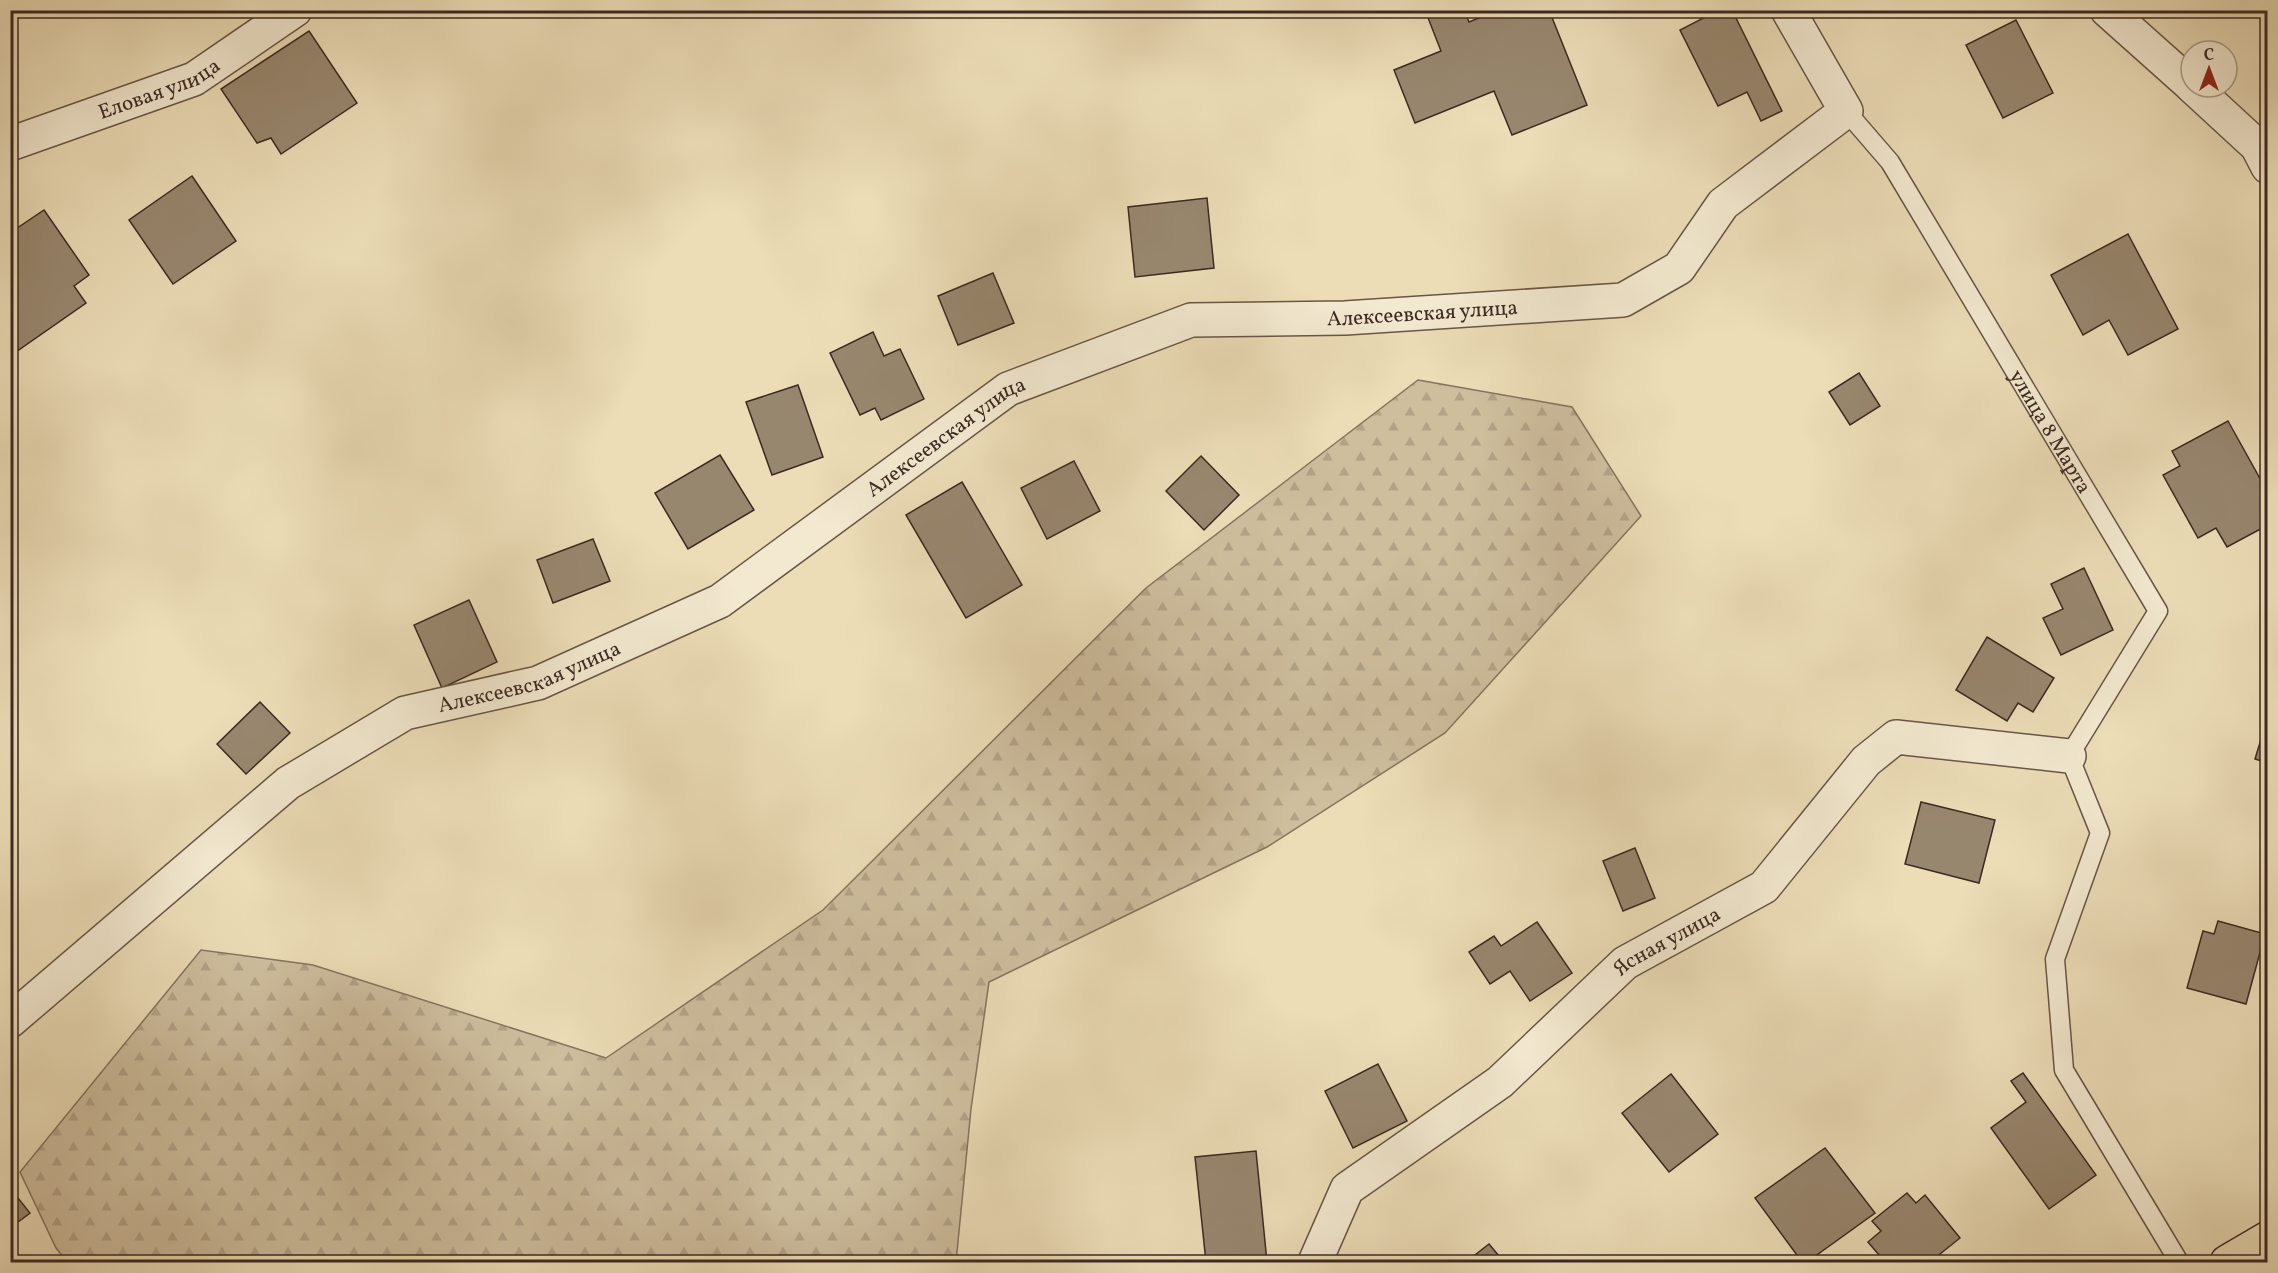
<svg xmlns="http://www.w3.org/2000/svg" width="2278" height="1273" font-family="Vollkorn,serif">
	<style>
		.forest { fill: url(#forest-firs); stroke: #857460; stroke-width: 1.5 }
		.building { fill: #98876f; stroke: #3c2922; stroke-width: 1.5 }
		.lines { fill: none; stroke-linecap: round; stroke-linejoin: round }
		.service-casing { stroke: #685647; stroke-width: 21 }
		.minor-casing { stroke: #685647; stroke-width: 36 }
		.primary-casing { stroke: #3c2922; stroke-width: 36 }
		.service { stroke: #f3e9d0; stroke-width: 18 }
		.minor { stroke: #f3e9d0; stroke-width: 33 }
		.primary { stroke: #ecddb7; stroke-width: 33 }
		.labels { text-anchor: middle; stroke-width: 4.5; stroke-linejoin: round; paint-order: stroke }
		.street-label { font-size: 21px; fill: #3c2922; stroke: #f3e9d0 }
	</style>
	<defs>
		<pattern id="forest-firs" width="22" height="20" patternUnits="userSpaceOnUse" patternTransform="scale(1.5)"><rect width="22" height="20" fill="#cebe9e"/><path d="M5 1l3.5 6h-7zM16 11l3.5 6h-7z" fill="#b2a388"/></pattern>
	</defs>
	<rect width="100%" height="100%" fill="#ecddb7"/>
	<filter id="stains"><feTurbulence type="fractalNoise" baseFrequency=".00333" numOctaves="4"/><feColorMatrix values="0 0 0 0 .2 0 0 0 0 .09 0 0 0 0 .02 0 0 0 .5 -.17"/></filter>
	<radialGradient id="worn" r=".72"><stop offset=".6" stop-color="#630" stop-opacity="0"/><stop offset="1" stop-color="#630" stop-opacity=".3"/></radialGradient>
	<path class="forest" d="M1418 380 1572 407 1641 516 1445 733 1267 847 989 982 971 1109 956 1262H67L56 1248 20 1172 201 950 313 965 606 1058 823 910 1146 588Z"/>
	<g class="building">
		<path d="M1425 10H1464L1469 22 1498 10H1549L1587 105 1512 135 1494 91 1415 123 1394 70 1441 51Z"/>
		<path d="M1719 10H1732L1782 111 1761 121 1747 92 1718 106 1680 30Z"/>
		<path d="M2016 20 2053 93 2003 118 1966 45Z"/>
		<path d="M309 31 357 103 281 154 271 138 257 143 221 89Z"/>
		<path d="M192 176 236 241 173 284 129 220Z"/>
		<path d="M1207 198 1214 268 1135 277 1128 207Z"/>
		<path d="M44 210 89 275 74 286 86 303 10 356V233Z"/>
		<path d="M2128 234 2178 329 2128 355 2109 320 2083 335 2051 275Z"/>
		<path d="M993 273 1014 323 958 345 938 296Z"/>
		<path d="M873 332 884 356 900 349 924 399 881 420 875 408 860 415 830 353Z"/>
		<path d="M1859 373 1880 406 1850 425 1829 392Z"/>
		<path d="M798 385 823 457 772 475 746 402Z"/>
		<path d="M2228 421 2268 493V525L2227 547 2216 528 2198 538 2163 475 2180 466 2172 451Z"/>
		<path d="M720 455 754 510 688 549 655 493Z"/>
		<path d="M1201 456 1239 495 1204 530 1166 491Z"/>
		<path d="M1074 461 1100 511 1047 539 1021 488Z"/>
		<path d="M962 482 1022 585 966 618 906 515Z"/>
		<path d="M593 539 610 581 553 603 537 560Z"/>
		<path d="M2084 568 2113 630 2061 655 2043 618 2063 609 2051 584Z"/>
		<path d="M469 600 497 662 442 688 414 625Z"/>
		<path d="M1987 637 2054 678 2033 712 2018 703 2007 721 1956 690Z"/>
		<path d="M260 702 290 733 246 774 217 744Z"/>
		<path d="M2268 716V763L2255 759Z"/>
		<path d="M1921 802 1995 820 1979 883 1905 864Z"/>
		<path d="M1635 848 1655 898 1623 911 1603 861Z"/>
		<path d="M2218 921 2265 934 2246 1004 2187 988 2203 931 2214 934Z"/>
		<path d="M1537 922 1572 973 1530 1001 1510 971 1490 984 1469 952 1494 936 1501 946Z"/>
		<path d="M1378 1064 1407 1121 1353 1148 1325 1091Z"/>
		<path d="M2023 1073 2096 1175 2049 1209 1991 1128 2026 1102 2011 1081Z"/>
		<path d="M1671 1074 1718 1134 1669 1172 1622 1113Z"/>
		<path d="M1825 1148 1875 1213 1807 1262H1802L1755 1198Z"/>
		<path d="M1256 1151 1267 1262H1206L1195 1157Z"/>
		<path d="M10 1188 30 1213 10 1228Z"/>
		<path d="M1907 1193 1916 1203 1925 1195 1960 1238 1930 1262H1885L1868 1242 1881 1231 1872 1221Z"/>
		<path d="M1489 1244 1504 1262H1466Z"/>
	</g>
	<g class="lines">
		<defs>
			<g id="service">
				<path id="s1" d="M1846 111 1890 162 2158 611 2069 756 2100 833 2055 959 2064 1070 2179 1262"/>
			</g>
			<g id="minor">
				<path d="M2107 10 2191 85"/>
				<path d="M2193 87 2257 146 2268 167"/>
				<path id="s2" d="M10 144 194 79 295 10"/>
				<path id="s3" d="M10 1021 288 783 405 713 538 683 720 601 1008 389 1191 320 1345 318 1623 300 1679 268 1723 204 1846 111 1788 10"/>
				<path id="s4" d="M1315 1262 1347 1189 1500 1082 1625 963 1764 887 1866 761 1896 737 2069 756"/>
			</g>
			<path id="primary" d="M2227 1262 2268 1238"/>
		</defs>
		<use href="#service" class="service-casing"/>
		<use href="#minor" class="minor-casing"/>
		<use href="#primary" class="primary-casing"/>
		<use href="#service" class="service"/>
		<use href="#minor" class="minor"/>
		<use href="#primary" class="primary"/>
	</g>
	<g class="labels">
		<g class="street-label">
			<text dy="7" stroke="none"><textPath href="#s2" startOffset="159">Еловая улица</textPath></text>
			<text dy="7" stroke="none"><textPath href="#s3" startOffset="1623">Алексеевская улица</textPath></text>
			<text dy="7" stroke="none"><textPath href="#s1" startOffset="381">улица 8 Марта</textPath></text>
			<text dy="7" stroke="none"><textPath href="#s3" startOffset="1118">Алексеевская улица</textPath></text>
			<text dy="7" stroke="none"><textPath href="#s3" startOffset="632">Алексеевская улица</textPath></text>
			<text dy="7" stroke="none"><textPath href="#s4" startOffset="486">Ясная улица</textPath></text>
		</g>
	</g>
	<rect width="2278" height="1273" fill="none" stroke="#ecddb7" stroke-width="36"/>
	<rect x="12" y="12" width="2254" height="1249" fill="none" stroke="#3c2922" stroke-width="3"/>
	<rect x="18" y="18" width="2242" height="1237" fill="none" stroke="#3c2922" stroke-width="1.5"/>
	<g transform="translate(2209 69)"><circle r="28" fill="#f3e9d0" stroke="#aa9c8a" stroke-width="1.5"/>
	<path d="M0-4.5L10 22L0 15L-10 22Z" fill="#8f2418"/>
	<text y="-9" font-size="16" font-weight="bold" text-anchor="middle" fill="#3c2922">С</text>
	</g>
	<rect width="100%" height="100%" filter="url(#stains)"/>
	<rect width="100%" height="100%" fill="url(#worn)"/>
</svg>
